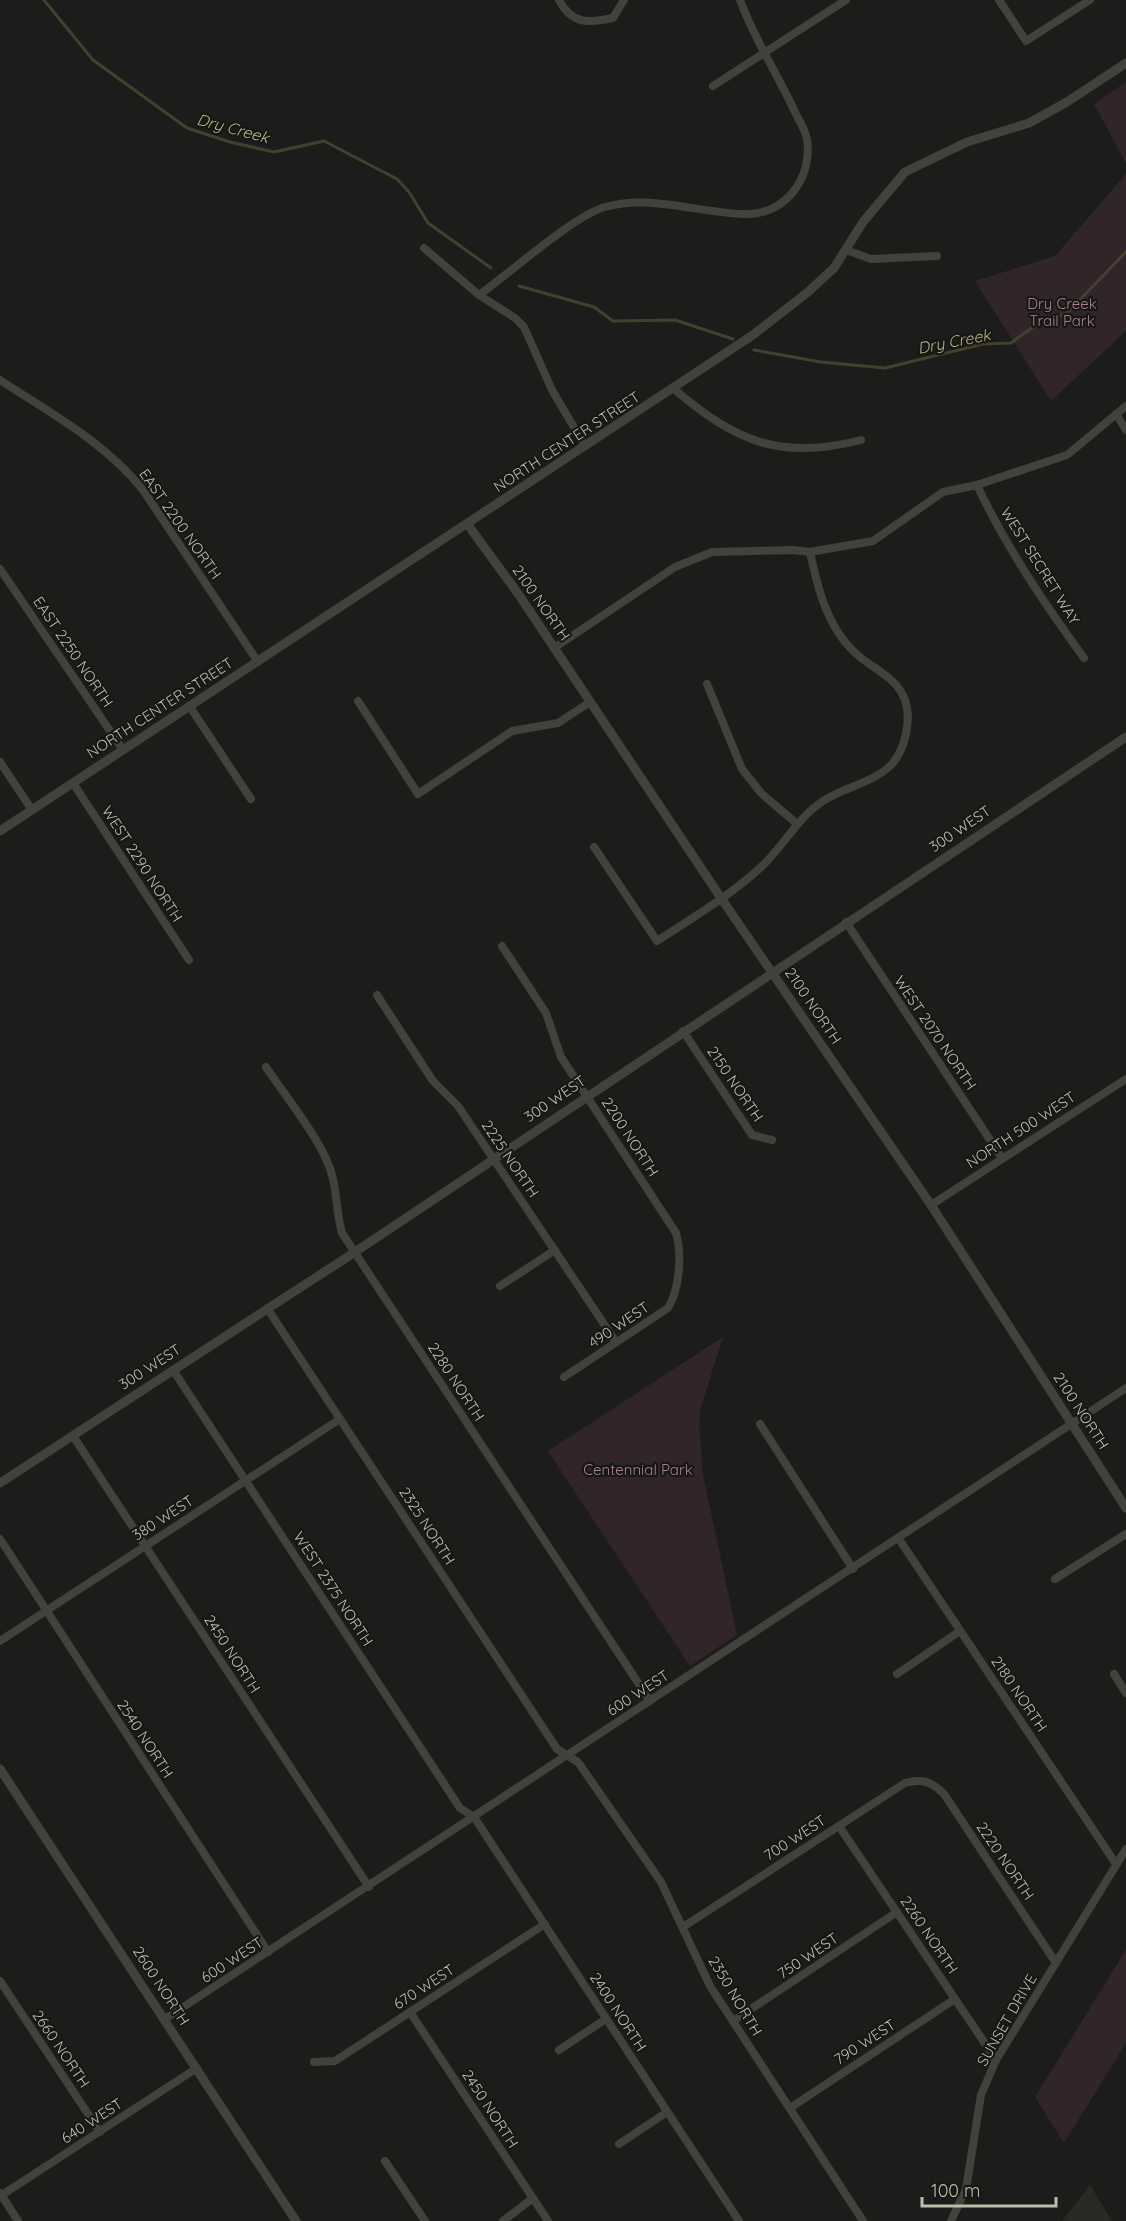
<svg xmlns="http://www.w3.org/2000/svg" width="1126" height="2221" font-family="Quicksand,sans-serif">
<style>
.built{fill:#282a26}
.green{fill:#31252a}
.lines{fill:none;stroke-linecap:round;stroke-linejoin:round}
.stream{stroke:#43402e;stroke-width:3}
.minor{stroke:#40423b;stroke-width:8}
.tertiary{stroke:#40423b;stroke-width:9}
.labels{text-anchor:middle;stroke-width:4.5;stroke-linejoin:round;paint-order:stroke}
.park-label{font-size:15px;fill:#a98195;stroke:#171815}
.street-label{font-size:15px;fill:#bbbdac;stroke:#171815}
.water-label{font-size:16px;font-style:italic;fill:#bab581;stroke:#171815}
</style>
<rect width="100%" height="100%" fill="#1c1d1a"/>
<polygon class="built" points="1090,2185 1112,2221 1062,2221 1074,2206"/>
<g class="green">
<polygon points="1126,82 1126,163 1094,104"/>
<polygon points="1126,174 1126,331 1051,401 975,281 1055,256"/>
<polygon points="723,1337 700,1410 699,1426 703,1475 737,1635 690,1666 548,1451"/>
<polygon points="1126,1950 1126,2043 1064,2143 1035,2097"/>
</g>
<g class="lines">
<g class="stream">
<polyline points="44,0 93,60 187,128 230,142 274,152 324,141 397,179 409,192 428,223 491,268"/>
<polyline points="519,286 594,307 613,321 675,320 733,339"/>
<polyline points="754,350 821,362 885,368 983,344 1011,343 1033,327 1067,313 1126,252"/>
</g>
<g class="minor">
<path d="M559,0C572,25 589,23 613,18L624,0"/>
<polyline points="999,0 1026,41 1090,0"/>
<polyline points="713,86 846,0"/>
<polyline points="424,248 479,295 515,318 524,327 552,390 585,446"/>
<polyline points="846,250 871,259 937,256"/>
<path d="M479,295C509,274 573,216 605,207C650,194 699,213 744,214C785,216 813,178 807,139C805,129 798,119 794,110C777,73 754,39 740,0"/>
<path d="M0,380C50,413 105,442 143,490L258,662"/>
<path d="M674,389C735,441 780,461 861,440"/>
<polyline points="1116,414 1126,430"/>
<path d="M977,485C1006,547 1044,603 1084,658"/>
<polyline points="0,569 123,750"/>
<polyline points="554,648 675,567 712,552 794,550 810,552 873,541 943,492 977,485 1067,455 1126,406"/>
<polyline points="707,684 742,769 761,793 796,823"/>
<polyline points="358,701 418,794 512,731 558,723 590,702"/>
<polyline points="190,707 251,799"/>
<polyline points="0,762 32,810"/>
<polyline points="73,783 189,960"/>
<path d="M594,847L657,941C692,918 730,896 761,867C784,846 797,818 823,801C844,787 873,783 891,765C905,750 912,720 905,700C897,678 877,671 860,657C828,631 818,590 810,552"/>
<polyline points="846,922 1002,1158"/>
<path d="M502,946L546,1013L561,1057L676,1233C682,1255 680,1288 668,1308L564,1377"/>
<polyline points="377,995 433,1081 458,1106 616,1342"/>
<polyline points="683,1031 752,1135 772,1140"/>
<path d="M266,1067C284,1094 315,1133 327,1161C338,1185 335,1209 342,1233L650,1701"/>
<polyline points="931,1205 1126,1079"/>
<polyline points="500,1286 555,1250"/>
<polyline points="267,1308 557,1749 578,1762 661,1882 710,1986 863,2221"/>
<polyline points="173,1370 460,1808 474,1817 739,2221"/>
<polyline points="760,1424 853,1569"/>
<polyline points="73,1436 369,1887"/>
<polyline points="0,1539 268,1952"/>
<polyline points="899,1539 1116,1864"/>
<polyline points="1055,1579 1126,1534"/>
<polyline points="0,1641 340,1419"/>
<polyline points="897,1674 960,1631"/>
<polyline points="1114,1674 1126,1693"/>
<polyline points="839,1826 996,2060"/>
<path d="M683,1927L905,1783C922,1778 932,1782 944,1794L1056,1963"/>
<polyline points="0,1981 100,2132"/>
<polyline points="410,2012 548,2221"/>
<polyline points="165,2019 1126,1388"/>
<polyline points="733,2021 897,1912"/>
<polyline points="559,2050 606,2019"/>
<polyline points="314,2062 335,2061 545,1924"/>
<polyline points="790,2108 955,1999"/>
<polyline points="619,2144 667,2112"/>
<polyline points="385,2161 425,2221"/>
<polyline points="0,2193 18,2221"/>
<polyline points="2,2195 197,2068"/>
<polyline points="503,2221 533,2198"/>
<polyline points="951,2221 966,2189 981,2095 996,2060 1126,1849"/>
</g>
<g class="tertiary">
<polyline points="468,525 519,595 721,898 931,1205 1126,1508"/>
<polyline points="0,831 753,335 808,292 834,268 863,222 905,172 967,142 1029,123 1067,102 1126,63"/>
<polyline points="0,1483 355,1252 1126,737"/>
<polyline points="0,1769 296,2221"/>
</g>
</g>
<g class="labels">
<g class="park-label">
<text x="1062" y="309">Dry Creek<tspan x="1062" dy="17">Trail Park</tspan></text>
<text x="638" y="1475">Centennial Park</text>
</g>
<g class="street-label">
<text transform="translate(567 442) rotate(-33)" y="5">NORTH CENTER STREET</text>
<text transform="translate(180 524) rotate(55)" y="5">EAST 2200 NORTH</text>
<text transform="translate(1040 566) rotate(58)" y="5">WEST SECRET WAY</text>
<text transform="translate(541 603) rotate(55)" y="5">2100 NORTH</text>
<text transform="translate(73 652) rotate(56)" y="5">EAST 2250 NORTH</text>
<text transform="translate(160 708) rotate(-33)" y="5">NORTH CENTER STREET</text>
<text transform="translate(960 829) rotate(-34)" y="5">300 WEST</text>
<text transform="translate(142 864) rotate(57)" y="5">WEST 2290 NORTH</text>
<text transform="translate(813 1006) rotate(56)" y="5">2100 NORTH</text>
<text transform="translate(935 1033) rotate(56)" y="5">WEST 2070 NORTH</text>
<text transform="translate(735 1084) rotate(56)" y="5">2150 NORTH</text>
<text transform="translate(555 1099) rotate(-34)" y="5">300 WEST</text>
<text transform="translate(1021 1130) rotate(-33)" y="5">NORTH 500 WEST</text>
<text transform="translate(630 1137) rotate(57)" y="5">2200 NORTH</text>
<text transform="translate(510 1159) rotate(56)" y="5">2225 NORTH</text>
<text transform="translate(619 1325) rotate(-34)" y="5">490 WEST</text>
<text transform="translate(150 1367) rotate(-33)" y="5">300 WEST</text>
<text transform="translate(456 1382) rotate(57)" y="5">2280 NORTH</text>
<text transform="translate(1081 1411) rotate(57)" y="5">2100 NORTH</text>
<text transform="translate(163 1518) rotate(-33)" y="5">380 WEST</text>
<text transform="translate(427 1526) rotate(57)" y="5">2325 NORTH</text>
<text transform="translate(333 1589) rotate(57)" y="5">WEST 2375 NORTH</text>
<text transform="translate(232 1654) rotate(57)" y="5">2450 NORTH</text>
<text transform="translate(638 1693) rotate(-33)" y="5">600 WEST</text>
<text transform="translate(1019 1694) rotate(56)" y="5">2180 NORTH</text>
<text transform="translate(145 1739) rotate(57)" y="5">2540 NORTH</text>
<text transform="translate(795 1838) rotate(-33)" y="5">700 WEST</text>
<text transform="translate(1005 1861) rotate(56)" y="5">2220 NORTH</text>
<text transform="translate(929 1935) rotate(56)" y="5">2260 NORTH</text>
<text transform="translate(808 1956) rotate(-34)" y="5">750 WEST</text>
<text transform="translate(232 1960) rotate(-33)" y="5">600 WEST</text>
<text transform="translate(161 1986) rotate(57)" y="5">2600 NORTH</text>
<text transform="translate(424 1987) rotate(-33)" y="5">670 WEST</text>
<text transform="translate(735 1996) rotate(59)" y="5">2350 NORTH</text>
<text transform="translate(618 2012) rotate(57)" y="5">2400 NORTH</text>
<text transform="translate(1007 2020) rotate(-60)" y="5">SUNSET DRIVE</text>
<text transform="translate(865 2042) rotate(-33)" y="5">790 WEST</text>
<text transform="translate(61 2049) rotate(56)" y="5">2660 NORTH</text>
<text transform="translate(490 2109) rotate(57)" y="5">2450 NORTH</text>
<text transform="translate(92 2121) rotate(-33)" y="5">640 WEST</text>
</g>
<g class="water-label">
<text transform="translate(233 128) rotate(15)" y="6">Dry Creek</text>
<text transform="translate(954 341) rotate(-11)" y="6">Dry Creek</text>
</g>
</g>
<path d="M922 2197v9h134v-9" fill="none" stroke="#bbbdac" stroke-width="3"/>
<text x="931" y="2197" font-size="18" fill="#bbbdac" stroke="#171815" stroke-width="4.5" paint-order="stroke">100 m</text>
</svg>
